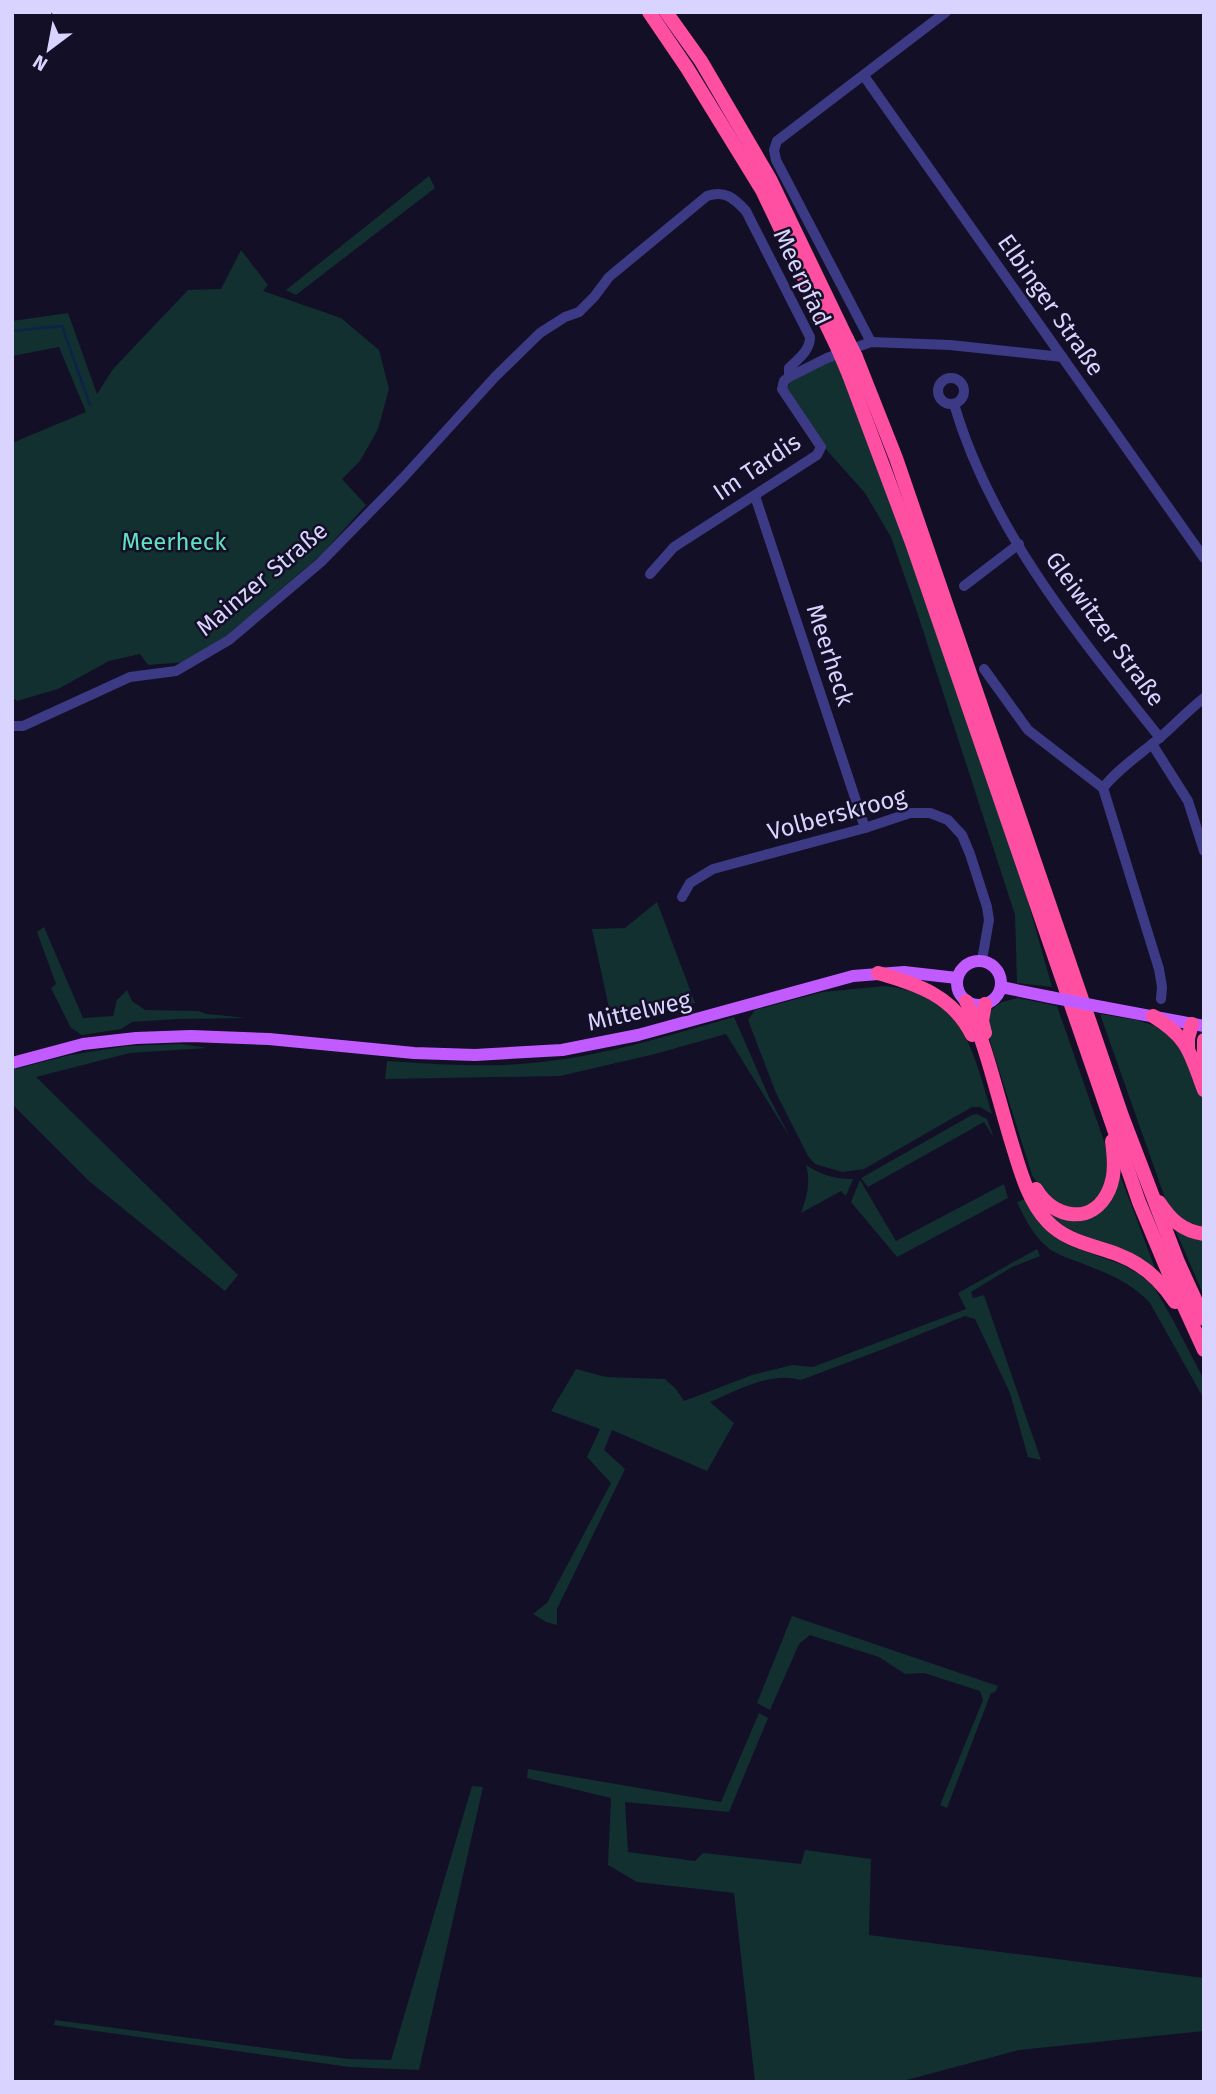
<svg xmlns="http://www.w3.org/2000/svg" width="1216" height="2094" font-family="'Fira Sans',sans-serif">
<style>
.green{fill:#12302f}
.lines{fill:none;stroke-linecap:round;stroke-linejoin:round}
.stream{stroke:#0c2248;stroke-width:2.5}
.minor{stroke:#3d3a85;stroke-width:10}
.major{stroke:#c25bff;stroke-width:12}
.highway{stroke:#ff4fa3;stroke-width:14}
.major-bridge{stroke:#c25bff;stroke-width:12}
.highway-bridge{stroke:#ff4fa3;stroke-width:14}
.labels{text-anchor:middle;stroke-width:5;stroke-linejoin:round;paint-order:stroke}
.street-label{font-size:24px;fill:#d9d4ff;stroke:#130f26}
.park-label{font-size:24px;fill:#5fe0c0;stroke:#130f26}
</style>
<rect width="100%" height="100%" fill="#130f26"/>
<g class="green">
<polygon points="429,176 435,188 296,295 286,290"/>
<polygon points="241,250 268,285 263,291 341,318 379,350 389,389 378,429 360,461 342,479 366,505 322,554 218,643 187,662 148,665 140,654 109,661 58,689 17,701 15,699 12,700 12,443 86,412 59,347 12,356 12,321 68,313 97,394 113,369 188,290 221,289"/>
<polygon points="835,359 874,452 1025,891 1052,987 1017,983 1015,915 918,615 891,537 865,493 823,446 786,391 791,380"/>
<polygon points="657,902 695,1003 612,1022 592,929 625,928"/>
<polygon points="44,927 83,1018 113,1016 117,1000 127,990 132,1001 145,1010 198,1011 207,1014 247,1018 178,1019 132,1022 121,1029 82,1035 71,1028 51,988 56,984 37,932"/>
<path d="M885,986C964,995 972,1049 992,1114L980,1107H972L864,1169L842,1172L815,1164L808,1156L776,1093L748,1020L755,1010L823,992Z"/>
<path d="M1018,998L1057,1006L1105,1144C1107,1158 1110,1175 1104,1188C1085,1228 1047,1202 1032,1175L989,1038L986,1026L991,1010L1002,1002Z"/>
<path d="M1100,1014L1137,1020L1164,1029L1173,1036L1204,1097V1227C1185,1224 1173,1215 1165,1198Z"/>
<path d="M734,1017L769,1097L791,1139L726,1034L655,1054L560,1076L385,1079L387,1061C435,1064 483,1068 531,1063C600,1057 667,1036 734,1017Z"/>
<polygon points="181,1044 207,1048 130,1053 36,1077 238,1275 225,1291 89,1181 12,1104 12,1070 70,1055 127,1046"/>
<polygon points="977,1114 987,1119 994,1138 984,1122 868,1187 861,1178 972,1115"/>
<path d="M806,1165C821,1175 835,1179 853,1179L846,1196L841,1191L801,1213C807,1196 811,1183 806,1165Z"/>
<polygon points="1119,1172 1156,1271 1057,1223 1046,1210 1077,1220"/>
<polygon points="860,1180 896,1241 1004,1184 1008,1198 897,1257 851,1202"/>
<path d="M1025,1199L1042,1224L1053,1236L1068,1245L1123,1265L1139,1274L1154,1287L1173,1320L1204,1380V1399L1150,1303C1131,1282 1107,1273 1081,1263C1071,1259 1060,1256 1051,1250C1035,1239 1025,1219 1017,1202Z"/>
<polygon points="1174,1227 1204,1238 1204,1296"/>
<path d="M1037,1249L1040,1256L1012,1267L971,1292L973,1298L984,1295L1041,1460L1028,1457L1010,1393L975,1319L965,1316L886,1348L801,1380C771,1371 738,1390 710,1402L734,1423L707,1471L612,1430L604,1450L625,1469L557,1609V1625L546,1622L533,1614L547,1603L611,1483L587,1457L600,1429L551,1411L576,1369L606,1377L665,1379L676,1389L684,1401L752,1375L792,1365L813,1367L966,1309L958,1293Z"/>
<polygon points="792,1616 998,1686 995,1692 991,1693 947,1808 940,1805 983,1700 980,1691 924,1673 905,1674 879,1657 810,1635 799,1644 770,1710 757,1703"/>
<polygon points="759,1713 768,1718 729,1812 625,1802 628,1852 695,1861 703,1853 801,1864 805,1850 871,1859 869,1935 1204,1978 1204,2031 1019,2050 899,2082 755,2082 734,1893 637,1882 608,1865 611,1798 527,1778 528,1769 721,1802"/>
<polygon points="472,1786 483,1787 419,2070 349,2067 54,2025 55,2020 349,2059 391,2060"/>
</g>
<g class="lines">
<polyline class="stream" points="12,331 62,326 90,405"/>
<g class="minor">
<polyline points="864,76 1204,558"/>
<polyline points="871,342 776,160 774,150 777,141 946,12"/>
<circle cx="951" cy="391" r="13"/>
<path d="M954,404C991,531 1079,636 1160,738"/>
<polyline points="755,496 865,828"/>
<polyline points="650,574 674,547 817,455 821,447 782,389 784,381 789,377 827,358 871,342 950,345 1062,357"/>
<polyline points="964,586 1019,544"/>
<polyline points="984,669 1028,730 1103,788 1159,969 1162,987 1161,999"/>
<path d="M12,726H23L130,677L176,671L229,640L321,562L403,478L495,377L540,333L565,317L579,312L594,297L609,277L707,196C725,190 734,198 746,211L810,337C810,351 798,359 789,368V377"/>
<polyline points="1152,744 1188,801 1204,851"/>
<path d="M1103,788C1118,769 1139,755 1157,740C1174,726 1187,711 1204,698"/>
<polyline points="682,897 690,883 713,869 865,828 910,813 930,813 948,820 962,835 970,854 987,907 989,920 982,960"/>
</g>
<g class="major">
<circle cx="979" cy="983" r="22"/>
<polyline points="1001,987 1050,997"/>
<polyline points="1102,1007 1204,1026"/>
<polyline points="12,1063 83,1044 136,1038 191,1036 269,1039 414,1053 475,1055 562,1050 638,1035 853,976 904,972 957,978"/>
</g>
<g class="highway">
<polyline points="649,12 687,68 762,190 838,349"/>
<polyline points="666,12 701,61 770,179 847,339"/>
<polyline points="856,357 896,458 1122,1116 1178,1262 1204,1319"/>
<polyline points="849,375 912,543 1139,1202 1167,1269 1204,1350"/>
<path d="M878,973C917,984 953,996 972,1035"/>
<path d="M966,1001C986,1043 998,1099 1012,1144C1020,1170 1028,1201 1047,1221C1066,1242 1094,1245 1119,1255C1143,1264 1161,1281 1175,1302"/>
<path d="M1153,1016C1189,1038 1190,1053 1204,1090"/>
<polyline points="985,1033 982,1021 985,1004"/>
<polyline points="1204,1040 1204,1064"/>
<polyline points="1188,1049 1188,1038 1192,1024"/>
<path d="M1036,1189C1053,1219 1093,1226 1109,1190C1116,1174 1114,1157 1112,1141"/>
<path d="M1159,1202C1170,1219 1182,1231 1204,1234"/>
</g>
<polyline class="major-bridge" points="1050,997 1102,1007"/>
<g class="highway-bridge">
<polyline points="847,339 856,357"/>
<polyline points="838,349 849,375"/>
</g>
</g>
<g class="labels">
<g class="street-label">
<text transform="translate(802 277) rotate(65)" y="8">Meerpfad</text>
<text transform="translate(1051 305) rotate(55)" y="8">Elbinger Straße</text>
<text transform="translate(757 467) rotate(-34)" y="8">Im Tardis</text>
<text transform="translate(262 579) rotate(-40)" y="8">Mainzer Straße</text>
<text transform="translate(1105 629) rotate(54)" y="8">Gleiwitzer Straße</text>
<text transform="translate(830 655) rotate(72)" y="8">Meerheck</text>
<text transform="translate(837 814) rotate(-15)" y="8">Volberskroog</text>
<text transform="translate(639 1011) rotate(-13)" y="8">Mittelweg</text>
</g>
<g class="park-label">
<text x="174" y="550">Meerheck</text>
</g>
</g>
<rect width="1216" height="2094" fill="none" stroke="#d9d4ff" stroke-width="28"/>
<g transform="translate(49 49) rotate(212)" stroke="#130f26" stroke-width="5" paint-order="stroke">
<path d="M0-5L12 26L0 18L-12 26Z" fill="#d9d4ff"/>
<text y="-10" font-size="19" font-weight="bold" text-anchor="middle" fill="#d9d4ff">N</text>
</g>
</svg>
